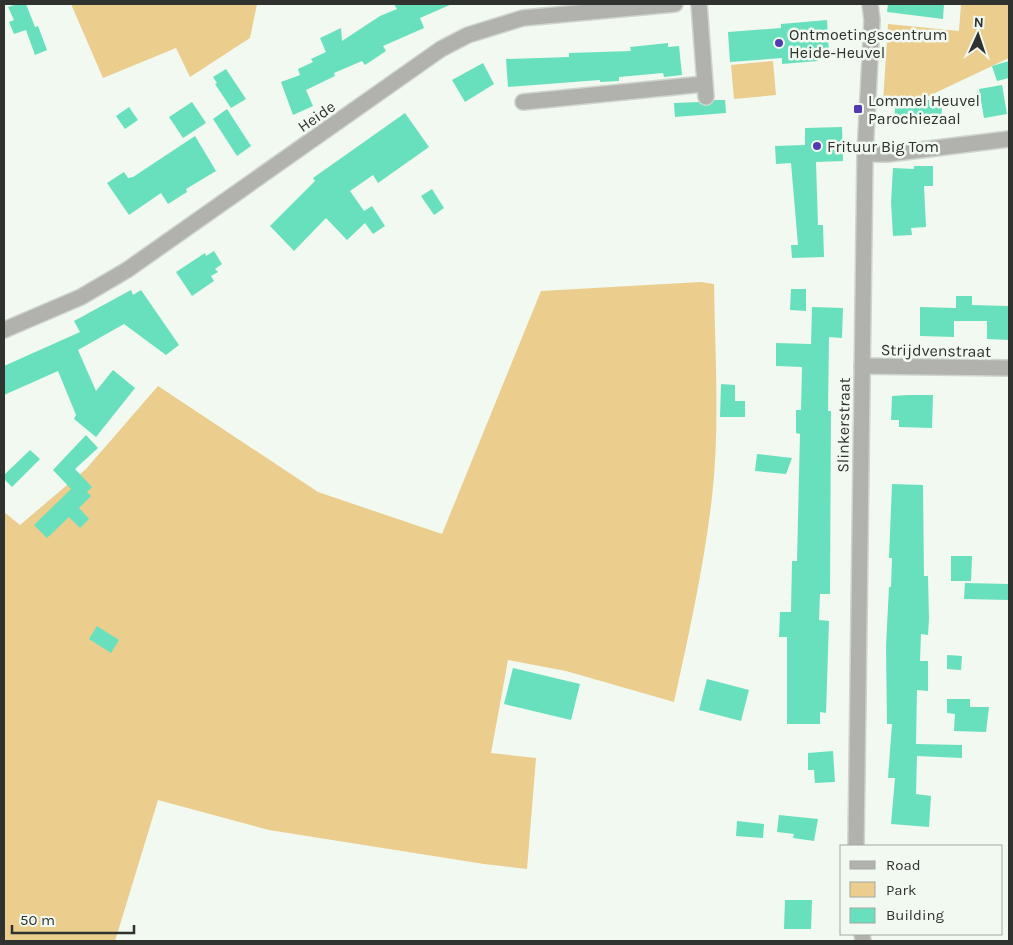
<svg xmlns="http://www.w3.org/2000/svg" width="1013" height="945" font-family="Karla,sans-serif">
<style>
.green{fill:#ebcd8d}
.building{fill:#69e0bd}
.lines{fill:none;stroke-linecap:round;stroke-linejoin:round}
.minor-casing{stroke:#ced5cd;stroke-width:18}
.minor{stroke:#b1b2ad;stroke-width:15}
.poi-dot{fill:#543ab2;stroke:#f1f9f0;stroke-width:2}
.labels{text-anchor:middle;stroke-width:5;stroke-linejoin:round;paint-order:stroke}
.poi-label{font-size:16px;fill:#2f322e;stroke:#f1f9f0;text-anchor:start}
.street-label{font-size:16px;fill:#2f322e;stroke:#f1f9f0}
</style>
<rect width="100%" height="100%" fill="#f1f9f0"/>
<g class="green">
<polygon points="71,4 257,4 250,38 190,77 176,48 103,78"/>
<polygon points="961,4 1009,4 1009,58 916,102 883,103 888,24 959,31"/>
<polygon points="773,61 776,95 734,99 731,65"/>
<path d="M701,282L714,284C715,354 720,427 712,497C704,566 689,634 674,702L566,671L508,660L491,753L536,758L527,869L484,864L269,830L158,800L115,941H4V512L20,525L86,469L158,386L318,492L442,534L541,291Z"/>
</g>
<g class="building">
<polygon points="17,4 26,4 35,27 38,26 47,50 35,55 26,30 14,34 9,22 14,20 8,7"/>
<polygon points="394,4 452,4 420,18 424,28 383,46 386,51 365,65 362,61 334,73 335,76 306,90 313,106 293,115 281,82 300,75 298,69 313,62 311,59 326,52 320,38 341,28 342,41 380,16 397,9"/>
<polygon points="888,4 944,4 943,19 887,12"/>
<polygon points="827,20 829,54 817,55 818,61 782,64 782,58 730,62 728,32 781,28 781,24"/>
<polygon points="668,43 668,47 679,46 682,75 664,77 663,73 619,77 619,81 600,82 600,80 508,87 506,59 569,57 569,53 631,51 630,47"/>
<polygon points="1009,61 1009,78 997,81 992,66"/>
<polygon points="483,63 494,84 465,102 452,80"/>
<polygon points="226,69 246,99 231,108 215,84 217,83 213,77"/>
<polygon points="1002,85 1007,114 984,118 979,89"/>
<polygon points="916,99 929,100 929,106 942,107 941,126 894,124 895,106 916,107"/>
<polygon points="715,100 725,100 726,113 675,117 674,103 698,102 706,106"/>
<polygon points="192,102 206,123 183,138 169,117"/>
<polygon points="129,107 138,120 125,129 116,116"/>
<polygon points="227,109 251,146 237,156 213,119"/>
<polygon points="405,113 429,147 378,183 373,175 350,191 364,211 372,206 385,226 373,234 365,223 347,240 326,218 294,251 270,226 315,181 313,178"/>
<polygon points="842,127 843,161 816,162 818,225 823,225 824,257 792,258 791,245 798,245 791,163 776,164 775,146 805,145 805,128"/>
<polygon points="195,136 216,171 186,189 187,192 168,204 161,193 129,215 107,183 124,172 128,178 133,177"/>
<polygon points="914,166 933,166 933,186 924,186 926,227 911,228 912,235 893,236 891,202 893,168 914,169"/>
<polygon points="432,189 444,208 434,215 421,196"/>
<polygon points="214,251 222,264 215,269 218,272 211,276 214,281 192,296 176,272 205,253 206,256"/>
<polygon points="791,289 806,289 806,311 790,310"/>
<polygon points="131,290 133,295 141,290 179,345 166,355 124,324 78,350 96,391 113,370 135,388 96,437 74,419 76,415 58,371 4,395 4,366 80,332 74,321"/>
<polygon points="956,296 972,296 972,305 1009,306 1009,340 987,339 987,321 954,321 954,337 920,336 920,307 956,308"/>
<polygon points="812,307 843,308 842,338 829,337 828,411 831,411 830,594 820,594 819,620 829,621 826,713 820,712 820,724 787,724 787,637 779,637 780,612 791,612 792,561 797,561 800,434 796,433 796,410 801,410 802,367 776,366 776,343 811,344"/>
<polygon points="721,384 735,385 735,401 745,401 745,417 720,417"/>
<polygon points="908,395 933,395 932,428 899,427 899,420 891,420 892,396"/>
<polygon points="86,435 98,448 75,469 92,487 87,492 91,496 79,508 89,519 80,528 69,517 47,538 34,525 71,489 53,470"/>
<polygon points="30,450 40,459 12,487 4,479 4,475"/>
<polygon points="757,454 792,458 786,474 755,471"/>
<polygon points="892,484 923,485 924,576 928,576 929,619 928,635 921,634 920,661 928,661 928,691 917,690 916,744 962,745 962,758 917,756 916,794 931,796 929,827 891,824 895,778 888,778 892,724 887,724 886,646 889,587 891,587 892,558 889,558"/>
<polygon points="951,556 972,556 971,581 951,581"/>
<polygon points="965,583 1009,584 1009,600 964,599"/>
<polygon points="97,626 119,640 111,653 89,639"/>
<polygon points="947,655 962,656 961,670 947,669"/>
<polygon points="513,668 580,684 571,720 504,704"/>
<polygon points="707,679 749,690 741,721 699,710"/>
<polygon points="947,699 970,699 970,707 989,707 986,732 954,731 955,714 947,713"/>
<polygon points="833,751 835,782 815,783 814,770 808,770 808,753"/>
<polygon points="779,815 818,819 814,841 793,838 794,834 777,832"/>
<polygon points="737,821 764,824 763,838 736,836"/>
<polygon points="785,900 812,900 811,929 784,929"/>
</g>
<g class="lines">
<g class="minor-casing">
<g id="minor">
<polyline points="699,4 706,97"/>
<polyline points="523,102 704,84"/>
<polyline points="865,154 888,154 1009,139"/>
<polyline points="4,330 81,297 127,270 441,49 468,35 523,18 675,4"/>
<polyline points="862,366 1009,368"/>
<polyline points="856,846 865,154 872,20 870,4"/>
<polyline points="862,934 863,941"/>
</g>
</g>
<use href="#minor" class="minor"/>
</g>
<g class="poi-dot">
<circle cx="779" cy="43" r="5"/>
<rect x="853" y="104" width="10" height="10" rx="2.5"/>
<circle cx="817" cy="146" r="5"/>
</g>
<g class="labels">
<g class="poi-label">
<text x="789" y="40">Ontmoetingscentrum<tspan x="789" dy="18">Heide-Heuvel</tspan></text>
<text x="868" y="106">Lommel Heuvel<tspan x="868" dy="18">Parochiezaal</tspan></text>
<text x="827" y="152">Frituur Big Tom</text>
</g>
<g class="street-label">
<text transform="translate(316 116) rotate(-35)" y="6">Heide</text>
<text transform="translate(936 350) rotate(1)" y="6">Strijdvenstraat</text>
<text transform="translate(843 425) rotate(-89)" y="6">Slinkerstraat</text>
</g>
</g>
<rect width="1013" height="945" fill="none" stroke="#2f322e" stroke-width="10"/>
<rect x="840" y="845" width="162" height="90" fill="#f1f9f0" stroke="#a3a9a2"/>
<rect x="850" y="861" width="25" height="8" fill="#b1b2ad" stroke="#a3a9a2"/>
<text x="886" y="870" font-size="15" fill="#2f322e">Road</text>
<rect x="850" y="882" width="25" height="15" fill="#ebcd8d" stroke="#a3a9a2"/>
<text x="886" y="895" font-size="15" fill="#2f322e">Park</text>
<rect x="850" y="908" width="25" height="15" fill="#69e0bd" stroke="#a3a9a2"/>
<text x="886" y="920" font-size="15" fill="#2f322e">Building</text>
<g transform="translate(978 35) rotate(3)" stroke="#f1f9f0" stroke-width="4" paint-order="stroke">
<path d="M0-4L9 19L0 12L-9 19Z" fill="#2f322e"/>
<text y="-8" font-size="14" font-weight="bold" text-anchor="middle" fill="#2f322e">N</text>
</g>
<path d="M12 925v8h122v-8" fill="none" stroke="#2f322e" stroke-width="2.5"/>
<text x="20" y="925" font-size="15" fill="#2f322e" stroke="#f1f9f0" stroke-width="4" paint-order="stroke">50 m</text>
</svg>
